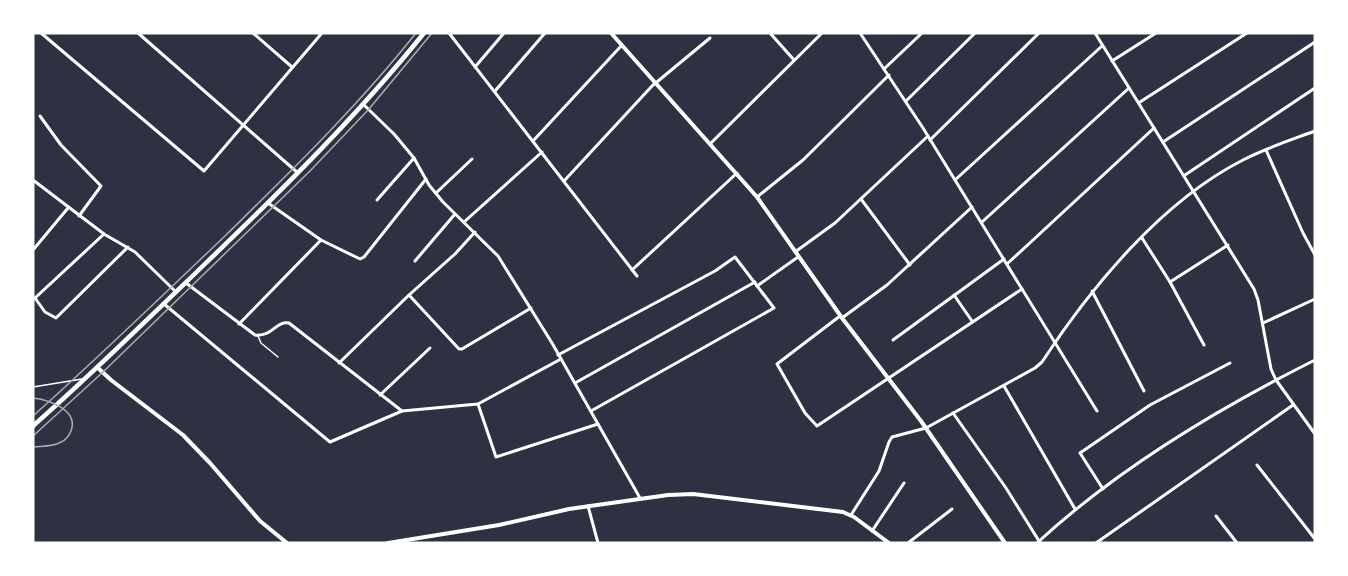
<svg xmlns="http://www.w3.org/2000/svg" width="1348" height="576" font-family="Overpass,sans-serif">
<style>
.lines{fill:none;stroke-linecap:round;stroke-linejoin:round}
.service{stroke:#fff;stroke-width:1.5}
.minor{stroke:#fff;stroke-width:3}
.tertiary{stroke:#fff;stroke-width:4}
.secondary{stroke:#fff;stroke-width:4.5}
.tram{stroke:#abadb3;stroke-width:1.5}
</style>
<rect width="100%" height="100%" fill="#2d3142"/>
<g class="lines">
<g class="service">
<polyline points="258,336 261,343 278,357"/>
<polyline points="33,387 82,379"/>
</g>
<g class="minor">
<polyline points="41,33 204,171 322,33"/>
<polyline points="138,33 298,173"/>
<polyline points="253,33 292,67"/>
<polyline points="449,33 637,276"/>
<polyline points="770,33 794,60"/>
<polyline points="860,33 923,128 1097,411"/>
<polyline points="1095,33 1254,289 1258,300 1271,369 1276,380 1315,434"/>
<polyline points="1112,61 1156,33"/>
<polyline points="475,67 504,33"/>
<polyline points="884,69 922,33"/>
<polyline points="495,91 545,33"/>
<polyline points="906,101 975,33"/>
<polyline points="1140,102 1247,33"/>
<polyline points="364,105 394,134 414,158 429,185 443,202 498,256 552,343 640,498"/>
<polyline points="40,116 61,145 101,186 79,216"/>
<polyline points="930,140 1039,33"/>
<polyline points="533,141 622,45"/>
<polyline points="1163,142 1315,42"/>
<polyline points="710,144 822,33"/>
<polyline points="1266,150 1303,233 1315,255"/>
<polyline points="1185,175 1315,88"/>
<polyline points="33,180 104,234 135,252 176,292"/>
<polyline points="955,180 1102,46"/>
<polyline points="564,181 652,86 710,38"/>
<polyline points="436,193 472,159"/>
<polyline points="757,197 803,160 889,75"/>
<polyline points="861,199 910,265"/>
<polyline points="377,200 414,158"/>
<polyline points="268,203 321,240 360,259 364,257 426,179"/>
<polyline points="464,222 542,152"/>
<polyline points="982,222 1129,88"/>
<polyline points="104,234 35,298 45,312 56,318 128,247"/>
<polyline points="1142,238 1170,282 1204,345"/>
<polyline points="33,250 68,208"/>
<polyline points="795,252 835,223 928,136"/>
<polyline points="415,261 455,214"/>
<polyline points="1007,264 1154,128"/>
<polyline points="632,270 737,173"/>
<polyline points="1170,282 1228,245"/>
<path d="M186,283L255,335C273,337 275,321 289,323L402,411"/>
<polyline points="757,286 798,257"/>
<polyline points="1092,291 1144,391"/>
<polyline points="409,295 459,349 462,349 531,308"/>
<polyline points="954,295 972,321"/>
<polyline points="164,304 330,442 402,411 478,404 561,359"/>
<polyline points="840,316 777,364 805,413 817,426 1022,289"/>
<polyline points="842,318 887,285 972,207"/>
<polyline points="1263,323 1315,299"/>
<polyline points="239,324 321,240"/>
<polyline points="893,340 1004,259"/>
<polyline points="558,355 715,271 735,257 774,308 591,411"/>
<polyline points="339,363 409,295 455,254 475,232"/>
<polyline points="575,383 755,282"/>
<polyline points="1004,386 1075,509"/>
<polyline points="380,395 430,348"/>
<polyline points="478,404 496,457 598,424"/>
<polyline points="953,413 1006,488 1039,541"/>
<polyline points="1257,465 1315,539"/>
<polyline points="1103,489 1080,453 1150,405 1230,363"/>
<polyline points="588,506 598,543"/>
<path d="M851,515L879,471L889,442L892,437L926,428L1035,368L1042,362C1091,287 1162,201 1243,160C1266,148 1291,140 1315,131"/>
<polyline points="1216,516 1237,543"/>
<polyline points="872,531 904,483"/>
<polyline points="908,543 952,509"/>
<path d="M1037,543C1116,470 1219,408 1315,360"/>
<polyline points="1096,543 1293,405"/>
</g>
<g class="tertiary">
<polyline points="611,33 757,197 842,318 921,421 1005,543"/>
<polyline points="98,368 111,380 183,435 210,463 260,521 287,543"/>
<polyline points="388,543 499,525 569,509 668,495 693,494 843,512 854,517 889,543"/>
</g>
<path class="secondary" d="M33,426C93,373 150,317 208,261C284,188 358,115 424,33"/>
<g class="tram">
<path d="M33,398C49,400 79,410 71,431C69,436 66,440 61,442C53,447 42,446 33,447"/>
<path d="M33,416C99,357 162,296 226,235C292,170 358,106 416,33"/>
<polyline points="33,436 103,372 310,171 369,109 432,33"/>
</g>
</g>
<rect width="1348" height="576" fill="none" stroke="#ffffff" stroke-width="69"/>
</svg>
